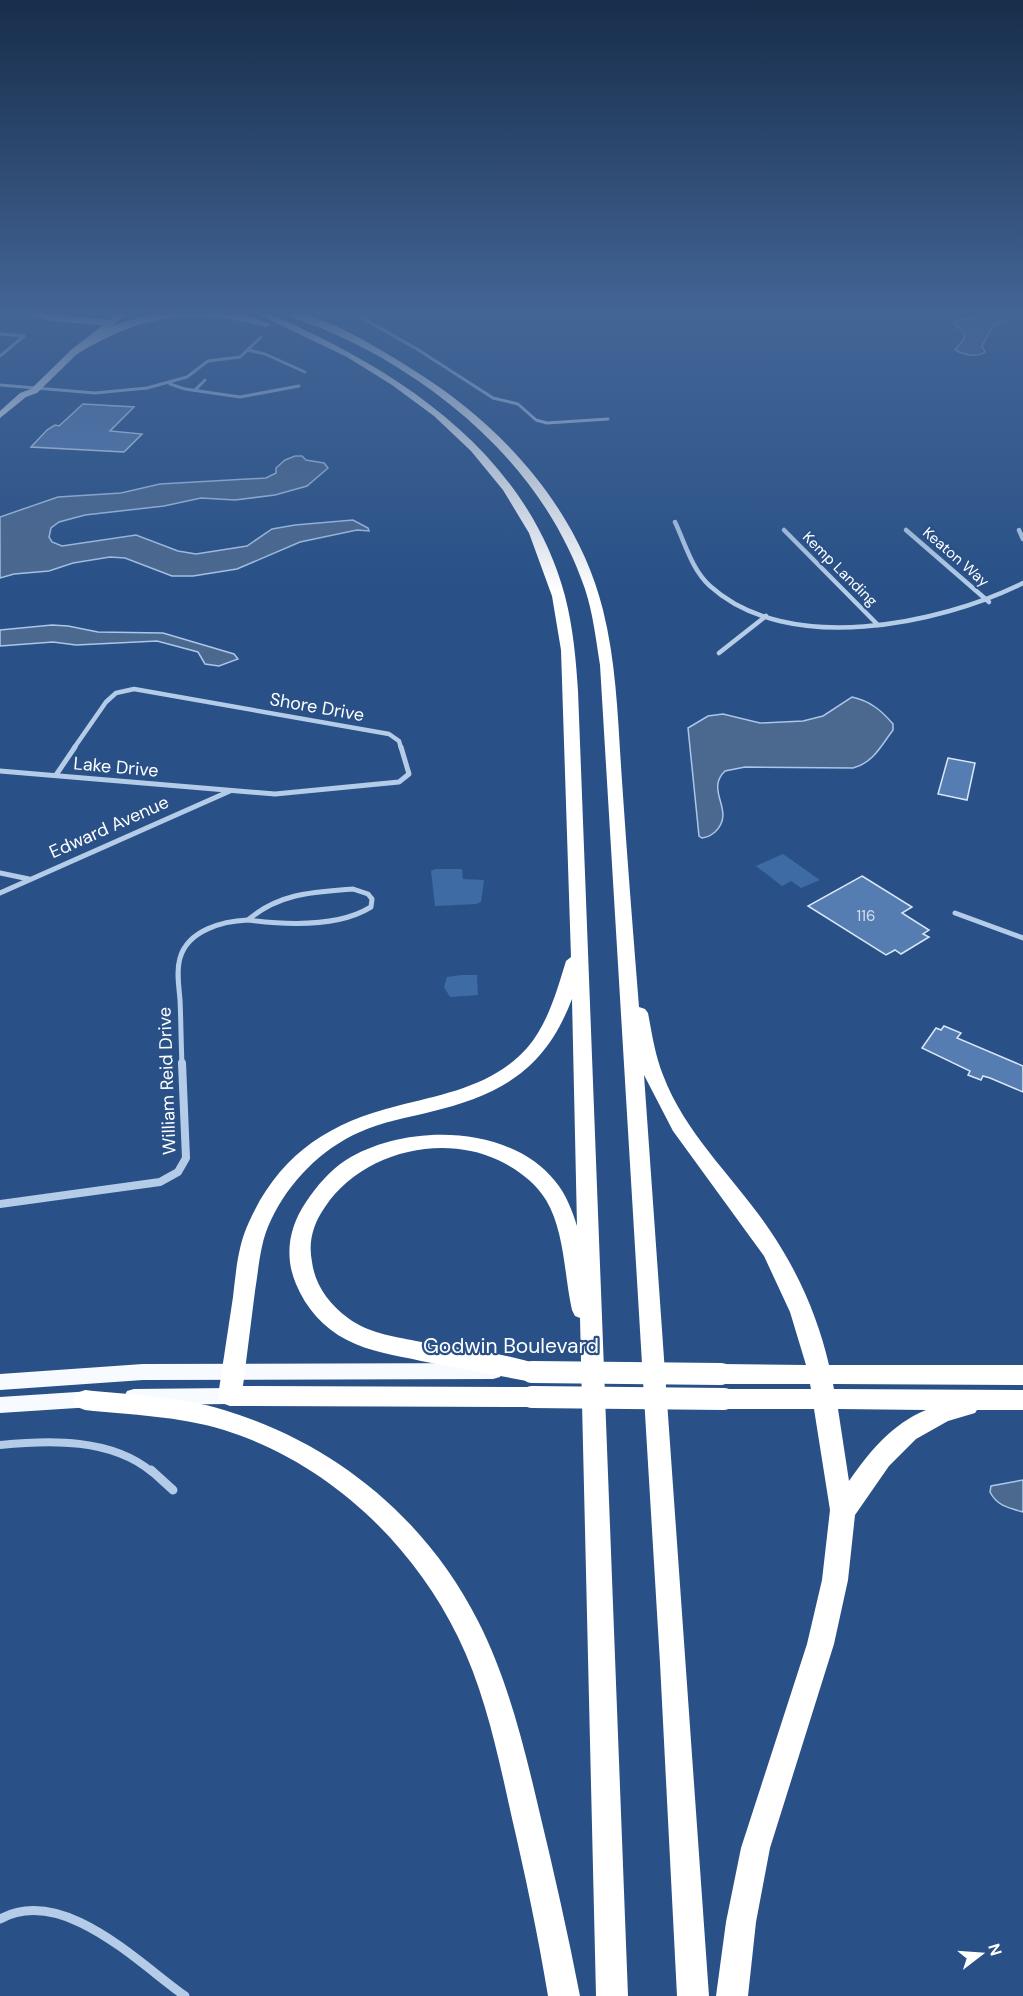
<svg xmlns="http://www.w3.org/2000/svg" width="1023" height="1996" font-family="'DM Sans',sans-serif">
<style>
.green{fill:#3e6ba4}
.water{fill:#4b688e;stroke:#aac6e8;stroke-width:1.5}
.building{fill:#567db1;stroke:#d9e6f7;stroke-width:1.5}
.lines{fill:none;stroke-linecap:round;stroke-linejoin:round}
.street-far4{stroke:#b5cce8;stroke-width:3}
.street-far3{stroke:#b5cce8;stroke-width:4.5}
.street-far2{stroke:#b5cce8;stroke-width:5}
.street-far1{stroke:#b5cce8;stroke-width:8}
.street{stroke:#b5cce8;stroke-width:9}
.primary{fill:#f7fafe;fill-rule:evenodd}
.highway{fill:#fff;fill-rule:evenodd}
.highway-bridge{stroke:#fff;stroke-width:22}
.labels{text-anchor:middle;stroke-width:4.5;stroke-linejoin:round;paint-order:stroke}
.far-street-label{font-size:15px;fill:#fff;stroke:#295187}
.number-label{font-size:15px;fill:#d5deec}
.street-label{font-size:18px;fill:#fff;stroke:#295187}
.near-street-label{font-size:21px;fill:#fff;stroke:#295187}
</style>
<rect width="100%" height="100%" fill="#295187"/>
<g class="green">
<polygon points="783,854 820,880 801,888 791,881 782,886 756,866"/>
<polygon points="435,869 462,869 463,879 484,880 481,902 476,904 435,906 431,871"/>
<polygon points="461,975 477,975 478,995 450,997 444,987 447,977"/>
</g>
<g class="water">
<path d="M1007,315L1013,317L993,326L982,346L985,352C976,358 965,355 955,350L964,339V333L954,323L956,320Z"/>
<polygon points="295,456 302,456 306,460 324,463 328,468 307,486 275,495 235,500 201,498 164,506 85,515 59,522 51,528 49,537 52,542 62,546 136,535 178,551 196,554 247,546 272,529 295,525 353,520 368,528 369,531 357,530 300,542 237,569 193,576 172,576 125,558 110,557 73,563 49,571 14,574 0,578 0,517 58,497 121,493 160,484 266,478 276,473 276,468 285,460"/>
<polygon points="52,625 68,626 98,632 163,633 234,654 238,659 219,666 205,664 198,652 157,641 76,645 53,642 0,646 0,630"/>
<path d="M852,697C870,701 881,710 893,724V730C881,746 873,763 853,768L745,767L725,771C704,791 737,811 715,832C710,836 708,837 702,838L699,836L688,728L708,716L723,714L760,723L803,721L823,716Z"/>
<path d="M1023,1480V1512C1009,1508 997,1506 990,1492L991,1486Z"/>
</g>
<g class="building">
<polygon points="83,404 134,407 110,431 142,434 124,452 31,447 47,430 55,425 59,426"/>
<polygon points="948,758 975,763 967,800 938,794"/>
<polygon points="862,876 912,907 902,913 929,930 923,934 929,937 901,954 895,950 886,955 808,906"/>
<polygon points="944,1026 961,1033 957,1038 1023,1066 1023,1092 990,1078 983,1076 981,1080 968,1075 970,1071 922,1048 936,1028 941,1030"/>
</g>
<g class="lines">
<g class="street-far4">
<polyline points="350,311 417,349 493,398 518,404 536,420 547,423 608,419"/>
<polyline points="0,334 24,336"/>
<polyline points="248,350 265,354 305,372"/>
<polyline points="0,356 24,336"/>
<polyline points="170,384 185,389 240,397 299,386"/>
<polyline points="0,385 95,393 147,388 187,377 208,361 240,357 261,337"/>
<polyline points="195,390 205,380"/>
</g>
<g class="street-far3">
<path d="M675,522C685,543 692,570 710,586C787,656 939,625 1023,583"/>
<polyline points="784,530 878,625"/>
<polyline points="906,530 989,602"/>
<polyline points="1019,530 1023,539"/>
<polyline points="719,653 766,616"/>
<polyline points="74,748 106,702 116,693 134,689 389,734 399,741 401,748"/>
</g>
<g class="street-far2">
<polyline points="0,771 275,794 399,782 409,774 401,747"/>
<polyline points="56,775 75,747"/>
<polyline points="0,873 29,879"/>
<path d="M353,889L368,894L372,899L371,907C337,928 286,925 248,920C279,893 314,892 353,889Z"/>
<polyline points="0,893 230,791"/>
<polyline points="955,913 1023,938"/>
<path d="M182,1064C181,1043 181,1021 180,1000C179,986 176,972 180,958C188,930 223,921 248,920"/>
</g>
<g class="street-far1">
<polyline points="0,1204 160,1182 178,1172 186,1158 182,1063"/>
<path d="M0,1445C50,1440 111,1438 152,1472"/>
</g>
<g class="street">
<polyline points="151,1470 173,1490"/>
<path d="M0,1919C63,1885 137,1962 185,1996"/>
</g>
<g class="primary">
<polygon points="108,321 115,323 77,354 37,393 26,397 0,418 0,411 20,393 31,389 71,350"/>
<polygon points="493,1363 500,1365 503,1371 500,1377 493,1379 143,1380 0,1390 0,1374 143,1364"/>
<polygon points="230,1388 237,1390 240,1396 237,1402 230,1404 134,1405 127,1403 124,1397 127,1391 134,1389"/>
<polygon points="92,1391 99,1393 102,1399 99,1405 92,1407 0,1413 0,1397"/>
</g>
<g class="highway">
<polygon points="11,311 109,320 121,311 131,311 111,326 50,321"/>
<path d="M211,311L248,316L271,324L267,327C192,308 144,314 77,354L69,352C106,318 163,311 211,311Z"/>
<path d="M251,311H263C394,367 526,450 565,596C573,627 576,659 578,691L628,1996H596L580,1318L575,1316L572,1310C564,1275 565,1232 546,1200C535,1182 517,1169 498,1160C440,1133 361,1153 325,1207C313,1224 308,1242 312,1262C315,1285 329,1304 348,1318C368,1333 392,1336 416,1341C455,1348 503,1352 540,1365L543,1372L540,1379L532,1382C495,1375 458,1368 421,1361C396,1355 369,1352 347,1340C323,1328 306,1308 296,1284C284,1256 289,1227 306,1202C317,1186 329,1171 346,1160C405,1123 509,1124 555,1181C566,1194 572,1210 577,1226L572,999C545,1070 501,1095 430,1112C406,1118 382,1122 360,1132C321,1149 289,1182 271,1220C260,1242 259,1267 255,1291C251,1323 247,1354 243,1386L532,1387L540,1390L544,1397L540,1404L532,1407L230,1406L222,1403L218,1396C223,1363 228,1330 233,1297C236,1271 238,1245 249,1222C279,1155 328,1123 397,1106C444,1094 493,1086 527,1048C548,1024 557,990 566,961L571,957L561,650L552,596L529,533L503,490L471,451L434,416L392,385L347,357Z"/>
<path d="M284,311C319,311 384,351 415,371C502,425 578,509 603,610C617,666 618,724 622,781C627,856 633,932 639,1007L645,1009L648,1013C652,1034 655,1055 663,1075C686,1136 736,1179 771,1232C798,1272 818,1317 829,1365H1023V1385L833,1384L834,1389L1023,1390V1410H977L975,1413L948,1421L916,1439L889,1466L855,1515L848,1580L834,1644L770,1848L756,1922L748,1996H716L726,1922L741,1848L807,1644L822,1580L830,1510L814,1409H724L716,1406L712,1399L716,1392L724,1389H811L810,1384H721L713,1381L709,1374L713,1367L721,1364L806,1365L790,1312L764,1256L673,1131L644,1075L709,1996H677L660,1663L600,665C596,640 593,613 585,589C550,487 474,412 382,358C364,348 344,338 325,330C312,324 295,320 284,311ZM838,1409L926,1410C892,1424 870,1451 849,1481Z"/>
<path d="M85,1390C131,1395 179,1396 224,1410C334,1443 426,1518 478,1621C508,1680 524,1746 539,1810C554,1872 568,1934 580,1996H548C538,1935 525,1874 511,1814C498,1755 485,1692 458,1637C411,1541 326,1462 224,1430C179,1416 131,1415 85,1410L77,1407L73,1400L77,1393Z"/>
</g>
<g class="highway-bridge">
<polyline points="532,1372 721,1374"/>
<polyline points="532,1397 724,1399"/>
</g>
</g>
<linearGradient id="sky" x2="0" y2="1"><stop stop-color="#172d4a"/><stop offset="0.53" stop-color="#436596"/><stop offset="1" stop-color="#436596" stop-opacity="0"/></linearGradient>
<rect width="1023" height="591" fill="url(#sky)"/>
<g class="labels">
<g class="far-street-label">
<text transform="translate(956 557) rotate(41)" y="5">Keaton Way</text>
<text transform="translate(840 569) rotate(45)" y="5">Kemp Landing</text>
</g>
<g class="number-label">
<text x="866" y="921">116</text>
</g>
<g class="street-label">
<text transform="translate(317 707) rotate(10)" y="6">Shore Drive</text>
<text transform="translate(116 767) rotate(5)" y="6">Lake Drive</text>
<text transform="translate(109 827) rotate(-24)" y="6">Edward Avenue</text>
<text transform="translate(167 1081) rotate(-92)" y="6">William Reid Drive</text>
</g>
<g class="near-street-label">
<text x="511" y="1353">Godwin Boulevard</text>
</g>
</g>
<g transform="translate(981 1954) rotate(73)" stroke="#295187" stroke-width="4.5" paint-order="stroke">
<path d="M0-4.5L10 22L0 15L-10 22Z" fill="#ffffff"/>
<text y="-9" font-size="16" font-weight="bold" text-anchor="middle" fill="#ffffff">N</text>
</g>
</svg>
